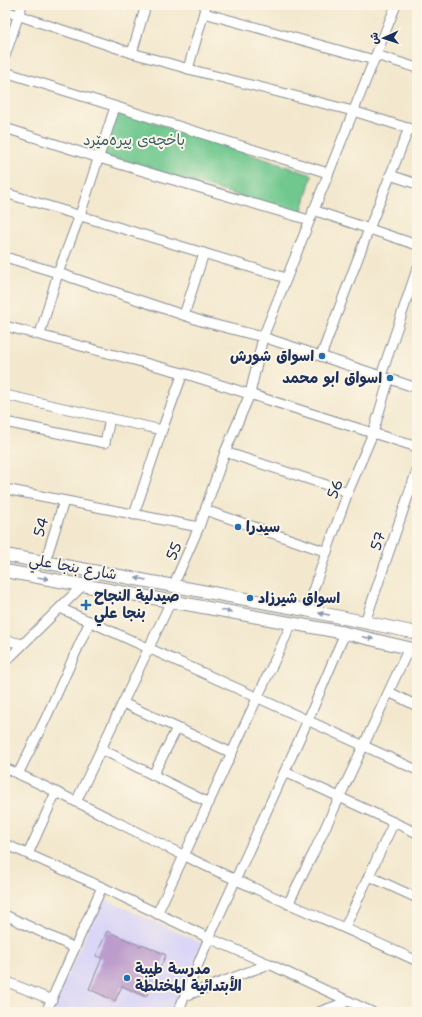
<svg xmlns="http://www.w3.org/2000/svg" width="422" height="1017" font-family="'Shantell Sans','Playpen Sans Arabic',sans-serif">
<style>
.built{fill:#dad6f7}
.green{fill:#6fc88f;stroke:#457c76}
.building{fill:#bc9ccc}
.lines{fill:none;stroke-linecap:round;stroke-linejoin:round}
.minor-casing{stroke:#878c96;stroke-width:11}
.major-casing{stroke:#878c96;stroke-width:14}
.minor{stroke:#fff;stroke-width:9}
.major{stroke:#fff;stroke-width:12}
.oneway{fill:#8d97ae}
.poi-dot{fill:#1f6fb2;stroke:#fcf5e5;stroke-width:1.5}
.labels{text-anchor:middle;stroke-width:4;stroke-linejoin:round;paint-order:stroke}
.park-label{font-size:15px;fill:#345d6d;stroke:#fcf5e5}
.poi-label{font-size:15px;font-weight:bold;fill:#1b2f5e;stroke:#fcf5e5;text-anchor:start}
.street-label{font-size:15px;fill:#1b2f5e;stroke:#fcf5e5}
</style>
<rect width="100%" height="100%" fill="#fcf5e5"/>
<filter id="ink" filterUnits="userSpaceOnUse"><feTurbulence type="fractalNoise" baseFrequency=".025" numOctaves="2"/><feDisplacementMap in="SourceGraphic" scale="8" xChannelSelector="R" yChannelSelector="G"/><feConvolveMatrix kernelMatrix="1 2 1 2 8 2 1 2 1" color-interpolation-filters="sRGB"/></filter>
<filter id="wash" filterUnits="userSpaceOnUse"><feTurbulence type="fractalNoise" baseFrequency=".012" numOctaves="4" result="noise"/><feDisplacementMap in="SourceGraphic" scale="16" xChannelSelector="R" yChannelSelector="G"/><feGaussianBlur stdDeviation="0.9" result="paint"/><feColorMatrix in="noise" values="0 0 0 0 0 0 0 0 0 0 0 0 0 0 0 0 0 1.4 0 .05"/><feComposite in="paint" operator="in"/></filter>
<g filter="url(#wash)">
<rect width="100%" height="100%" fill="#f3e8ce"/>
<polygon class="built" points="102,898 203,944 173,1012 51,1012"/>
<polygon class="green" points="117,110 312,175 301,214 104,156"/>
<g id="blocks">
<polygon class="building" points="107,931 141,946 142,944 166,955 146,997 122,986 115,1001 89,989 102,958 96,956"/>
</g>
</g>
<g filter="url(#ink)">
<use href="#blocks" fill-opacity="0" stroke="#878c96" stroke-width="1"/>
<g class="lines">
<g class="minor-casing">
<g id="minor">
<polyline points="5,11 132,53 196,71 353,111 417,131"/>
<polyline points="204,13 374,60"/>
<polyline points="132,53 146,5"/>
<polyline points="376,55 417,68"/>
<polyline points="5,56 22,5"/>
<polyline points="188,69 206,5"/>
<polyline points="5,72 328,173"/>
<polyline points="5,128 99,158 309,220"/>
<polyline points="390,175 417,184"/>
<polyline points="5,193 286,278"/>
<polyline points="313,210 417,245"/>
<polyline points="5,257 58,273 204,322 263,337 417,388"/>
<polyline points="184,315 204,253"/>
<polyline points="5,326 183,373 417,447"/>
<polyline points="40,334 58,273 80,215 115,107"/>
<polyline points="321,356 369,229 409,128"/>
<polyline points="381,376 417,269"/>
<polyline points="5,395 162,430"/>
<polyline points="5,422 105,443 110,418"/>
<polyline points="225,452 348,492"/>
<polyline points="5,489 199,527"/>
<polyline points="205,510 327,552"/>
<polyline points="134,515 162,430 183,373"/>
<polyline points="45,562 64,501"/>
<polyline points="173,586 199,527 225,452 250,394 263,337 396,5"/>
<polyline points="60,608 417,770"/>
<polyline points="306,610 348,492 373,433 389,379"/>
<polyline points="365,622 417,470"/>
<polyline points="5,640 23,644"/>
<polyline points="5,662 83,585"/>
<polyline points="389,692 417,706"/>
<polyline points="123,703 232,753"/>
<polyline points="101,749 209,803"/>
<path d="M5,768C66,795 125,827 185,856C261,893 340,925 417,961"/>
<polyline points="285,772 417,833"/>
<polyline points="18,774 45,720 90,621"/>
<polyline points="153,775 177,728"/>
<polyline points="76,802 171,601"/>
<polyline points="5,844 102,887 209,938 269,964 372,1012"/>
<polyline points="28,854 56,792"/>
<polyline points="369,876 417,898"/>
<polyline points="288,904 313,854 409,648"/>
<polyline points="157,914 292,623"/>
<polyline points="5,915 75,948"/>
<polyline points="345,927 394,822"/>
<polyline points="5,981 52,1000"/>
<polyline points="185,996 269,964"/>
<polyline points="46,1012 102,887"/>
<polyline points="178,1012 209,938 308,720 345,633"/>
<polyline points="319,1012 349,1001"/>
</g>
</g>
<g class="major-casing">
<g id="major">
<polyline points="5,555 306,610 417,633"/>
<polyline points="5,571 345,633 417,650"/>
</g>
</g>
<use href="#minor" class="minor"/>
<use href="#major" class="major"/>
</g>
<defs><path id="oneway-solid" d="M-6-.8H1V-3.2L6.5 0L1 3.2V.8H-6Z"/></defs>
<g class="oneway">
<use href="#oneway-solid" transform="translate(43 578) rotate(10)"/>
<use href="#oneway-solid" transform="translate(141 579) rotate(-169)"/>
<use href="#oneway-solid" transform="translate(226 611) rotate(10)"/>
<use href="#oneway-solid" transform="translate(324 614) rotate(-169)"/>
<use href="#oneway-solid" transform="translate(368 638) rotate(13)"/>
</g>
</g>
<g class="poi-dot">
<circle cx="322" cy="356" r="4"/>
<circle cx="390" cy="378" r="4"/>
<circle cx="238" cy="527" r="4"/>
<circle cx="250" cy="598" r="4"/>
<path d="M84 599h4v4h4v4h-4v4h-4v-4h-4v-4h4z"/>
<circle cx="127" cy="978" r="4"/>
</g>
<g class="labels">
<g class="park-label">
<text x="134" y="145">باخچەی پیرەمێرد</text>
</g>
<g class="poi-label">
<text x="314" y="361" text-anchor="end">اسواق شورش</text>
<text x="382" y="383" text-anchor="end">اسواق ابو محمد</text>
<text x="246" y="532">سيدرا</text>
<text x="94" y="601">صيدلية النجاح<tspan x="94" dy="17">بنجا علي</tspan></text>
<text x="258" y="603">اسواق شيرزاد</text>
<text x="135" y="974">مدرسة طيبة<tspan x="135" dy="17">الأبتدائية المختلطة</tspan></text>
</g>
<g class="street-label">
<text transform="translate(335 489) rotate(-69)" y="5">56</text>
<text transform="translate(41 527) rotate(-73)" y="5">54</text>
<text transform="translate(378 541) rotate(-71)" y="5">57</text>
<text transform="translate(174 551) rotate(-66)" y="5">55</text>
<text transform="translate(73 567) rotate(10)" y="5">شارع بنجا علي</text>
</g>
</g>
<rect width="422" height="1017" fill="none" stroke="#fcf5e5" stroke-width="20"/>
<g transform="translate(384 38) rotate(267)" stroke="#fcf5e5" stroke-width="3" paint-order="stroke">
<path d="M0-3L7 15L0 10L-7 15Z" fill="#1b2f5e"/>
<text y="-6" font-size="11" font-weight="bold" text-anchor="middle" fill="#1b2f5e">ش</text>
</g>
</svg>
